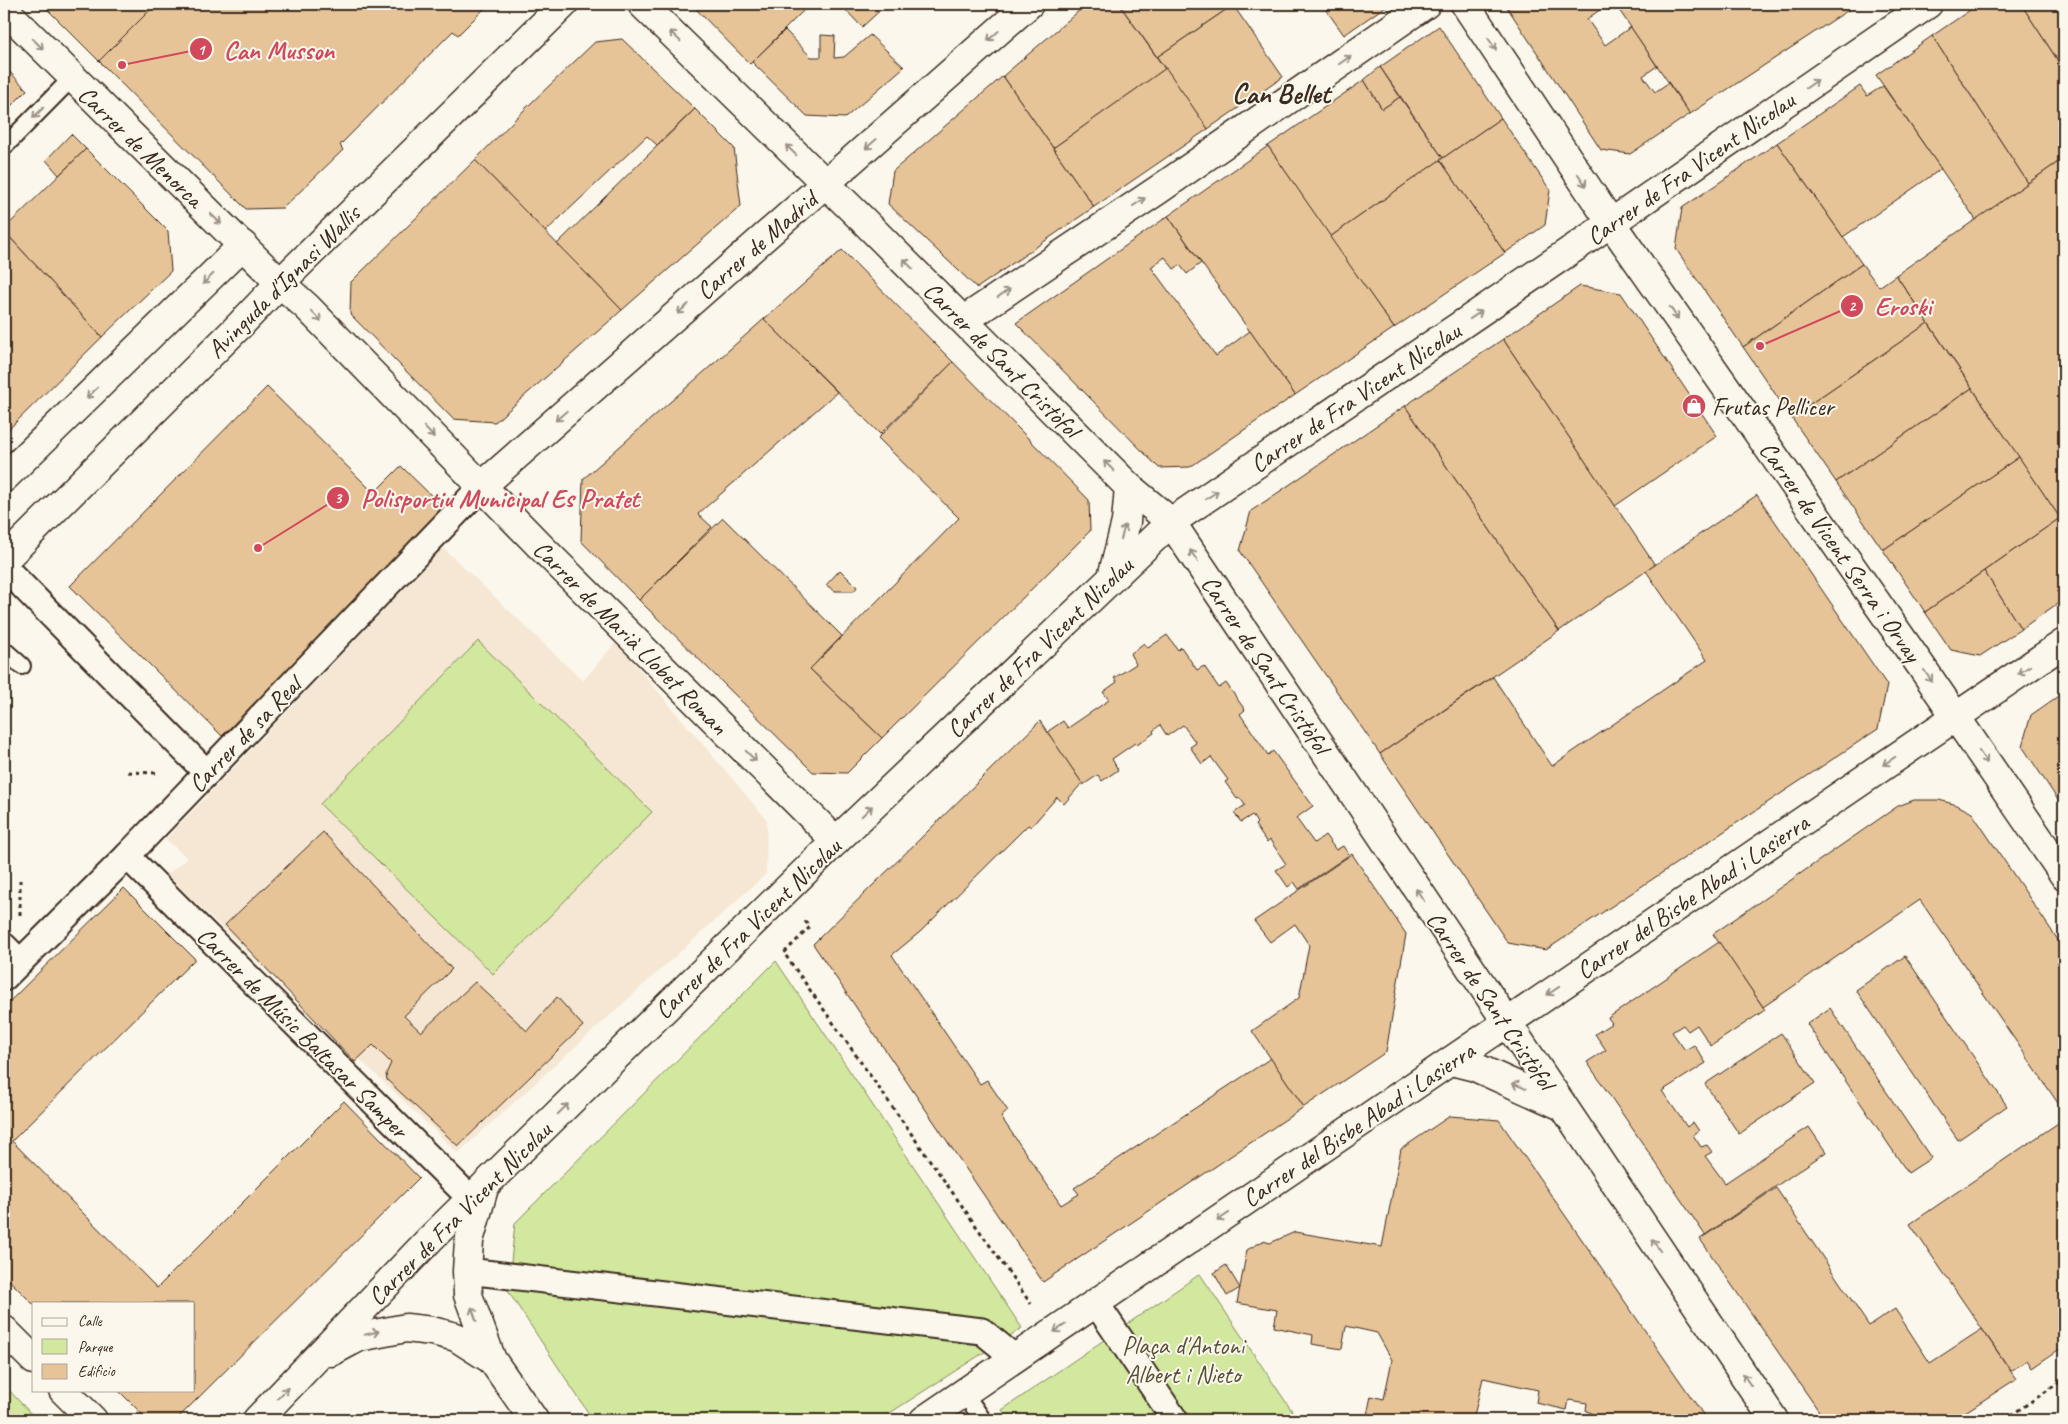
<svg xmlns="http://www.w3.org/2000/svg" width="2068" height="1424" font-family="Caveat,sans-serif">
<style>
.built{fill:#f5e7d3}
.green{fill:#d1e89e;stroke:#86895e}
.building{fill:#e7c398;stroke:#3b2a1e}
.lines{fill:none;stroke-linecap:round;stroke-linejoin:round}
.service-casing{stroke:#3b2a1e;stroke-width:20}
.pedestrian-casing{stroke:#3b2a1e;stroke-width:29}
.minor-casing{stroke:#3b2a1e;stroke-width:31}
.tertiary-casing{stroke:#3b2a1e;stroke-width:31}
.path{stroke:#3b2a1e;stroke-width:3;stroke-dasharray:4 4;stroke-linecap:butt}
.service{stroke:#fbf7ec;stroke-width:16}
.pedestrian{stroke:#fbf7ec;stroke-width:25}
.minor{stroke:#fbf7ec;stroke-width:28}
.tertiary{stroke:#fbf7ec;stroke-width:28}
.oneway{stroke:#9b9085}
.labels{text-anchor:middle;stroke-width:4;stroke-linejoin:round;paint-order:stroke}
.street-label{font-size:25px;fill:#3b2a1e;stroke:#fbf7ec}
.poi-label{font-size:25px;fill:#3b2a1e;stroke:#fbf7ec;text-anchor:start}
.park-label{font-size:25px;fill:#595038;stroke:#fbf7ec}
.quarter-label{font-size:28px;font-weight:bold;fill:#3b2a1e;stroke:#fbf7ec}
.leader{fill:none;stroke:#d1495b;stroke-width:2}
.callout-dot{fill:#d1495b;stroke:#fbf7ec;stroke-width:2}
.mark-label{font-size:15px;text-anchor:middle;font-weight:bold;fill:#fff}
.callout-label{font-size:26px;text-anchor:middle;font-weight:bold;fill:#d1495b;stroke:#fbf7ec;stroke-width:4;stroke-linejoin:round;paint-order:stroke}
</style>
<rect width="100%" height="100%" fill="#fbf7ec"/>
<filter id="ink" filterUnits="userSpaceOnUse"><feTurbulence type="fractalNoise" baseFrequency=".02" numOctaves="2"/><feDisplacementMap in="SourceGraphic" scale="10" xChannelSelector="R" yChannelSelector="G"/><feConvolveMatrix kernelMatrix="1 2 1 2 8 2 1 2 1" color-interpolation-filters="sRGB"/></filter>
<g filter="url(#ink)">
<polygon class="built" points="443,548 583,681 616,642 767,820 766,874 458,1153 167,875 187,858 166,839"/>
<g class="green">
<polygon points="478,641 652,812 493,974 320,804"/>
<polygon points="776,961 1022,1328 879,1420 593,1420 508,1291 515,1223"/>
<polygon points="1200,1274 1298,1420 1009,1420 1002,1410"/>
<polygon points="4,1385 37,1420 4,1420"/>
</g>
<g class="building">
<polygon points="42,4 156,4 99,61"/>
<polygon points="156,4 489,4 458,35 453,31 340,145 343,150 283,208 246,209 99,61"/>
<polygon points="691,4 810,4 750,64"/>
<polygon points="840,4 887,4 862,27"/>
<polygon points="1087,4 1119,4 1165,69 1053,148 1003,76"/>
<polygon points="1119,4 1232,4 1233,5 1157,57"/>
<polygon points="1322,4 1389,4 1344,35"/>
<polygon points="1505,4 1608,4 1587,19 1605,45 1631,27 1657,66 1643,76 1655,92 1668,83 1690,114 1630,154 1601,150"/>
<polygon points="1615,4 1846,4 1850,9 1690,114"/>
<polygon points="1979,4 2021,4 2064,70 2064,158 2028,183 1932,36"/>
<polygon points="2021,4 2064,4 2064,70"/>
<polygon points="1233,5 1283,77 1208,129 1157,57"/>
<polygon points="1439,26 1501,118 1443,158 1380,67"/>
<polygon points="785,30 811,57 821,57 821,35 835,36 834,58 844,57 870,35 904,67 845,118 807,116 752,62"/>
<polygon points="1932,36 2028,183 1976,220 1876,75"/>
<polygon points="622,39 695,109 657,145 647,136 545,232 475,160 529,105 595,42"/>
<polygon points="4,66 27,90 4,113"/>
<polygon points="1380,67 1400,97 1382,109 1364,80"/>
<polygon points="1166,68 1208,129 1094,207 1053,148"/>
<polygon points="1003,76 1094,207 977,288 888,204 893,171"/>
<polygon points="1364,80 1382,109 1400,97 1443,158 1330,237 1268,146"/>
<polygon points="1860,86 1867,96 1883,86 1941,169 1843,237 1777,143"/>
<polygon points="695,109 734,148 741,206 622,310 557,244"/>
<polygon points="1501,118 1550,190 1545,225 1505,253 1440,160"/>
<polygon points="71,134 86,149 59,175 46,160"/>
<polygon points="1777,143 1862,264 1743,347 1676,249 1682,208"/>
<polygon points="1268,146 1394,328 1295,395 1168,216"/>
<polygon points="86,149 168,231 171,271 102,337 4,231 4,229"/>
<polygon points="2064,158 2064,524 1896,275"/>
<polygon points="475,160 622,310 495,422 453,419 350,314 351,282"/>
<polygon points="1440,160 1505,253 1394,328 1330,237"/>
<polygon points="1168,216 1201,263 1187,274 1180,265 1174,269 1165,257 1151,267 1216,356 1250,331 1295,395 1190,467 1159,468 1016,323"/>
<polygon points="4,231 102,337 4,434"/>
<polygon points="842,250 953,362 880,434 764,319"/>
<polygon points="1862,264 1879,287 1896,275 1928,323 1791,417 1743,347"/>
<polygon points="1580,286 1621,293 1717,436 1615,506 1503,339"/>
<polygon points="764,319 837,392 698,514 712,527 639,600 581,541 583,479"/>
<polygon points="1928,323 1972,388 1836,482 1791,417"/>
<polygon points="1503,339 1655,565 1559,631 1405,406"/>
<polygon points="953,362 1089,500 1090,531 882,738 810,669 959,518 878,438"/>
<polygon points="267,387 374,493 401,466 446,510 222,736 70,586"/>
<polygon points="1972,388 2019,457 1883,550 1836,482"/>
<polygon points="1405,406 1559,631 1380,754 1240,551 1251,511"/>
<polygon points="2019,457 2060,518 1925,612 1883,550"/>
<polygon points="1757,495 1887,685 1878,729 1546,950 1508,943 1380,754 1493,677 1552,766 1707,660 1646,571"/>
<polygon points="723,518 842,636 810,669 882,738 847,773 813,772 639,600"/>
<polygon points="2060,518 2064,524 2064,599 2021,629 1984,571"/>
<polygon points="840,570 857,587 854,591 835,591 826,585"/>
<polygon points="1984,571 2021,629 1980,656 1951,650 1925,612"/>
<polygon points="1167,635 1178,650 1181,647 1197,670 1204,666 1219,688 1226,683 1245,710 1240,714 1268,755 1273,751 1313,806 1296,818 1314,843 1325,835 1336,850 1343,846 1349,855 1299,889 1294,882 1288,887 1276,870 1286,864 1270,840 1267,843 1255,825 1257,823 1252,815 1241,822 1234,813 1245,805 1240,798 1237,799 1225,782 1228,780 1211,757 1202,764 1190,747 1196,743 1183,725 1167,736 1160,725 1153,731 1154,733 1137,745 1135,743 1112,759 1118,770 1102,781 1098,775 1083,785 1047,732 1063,721 1068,728 1109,700 1103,692 1117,682 1114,678 1136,664 1130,654 1144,643 1148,648"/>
<polygon points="2064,692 2064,809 2022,746 2031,715"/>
<polygon points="1040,721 1082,783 1064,804 1057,797 1031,827 1028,825 920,932 892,955 980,1084 987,1080 1008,1111 1001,1117 1061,1205 1079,1194 1074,1188 1271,1058 1304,1107 1043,1282 813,944"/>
<polygon points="1914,800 1939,800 1957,805 1972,813 2064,949 2064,1112 1920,900 1763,1007 1713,934 1898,806"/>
<polygon points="323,832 452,969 404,1016 421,1032 475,982 527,1031 557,997 583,1026 458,1146 387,1080 386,1074 391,1063 373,1045 355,1062 225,925"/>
<polygon points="1352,854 1406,934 1386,1052 1304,1107 1252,1031 1299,998 1309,945 1295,924 1270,942 1254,921"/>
<polygon points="124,888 195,959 12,1141 157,1288 344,1101 419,1178 176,1420 146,1418 118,1390 194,1390 194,1303 34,1303 34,1305 4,1275 4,1007"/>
<polygon points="1719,942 1765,1010 1711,1046 1697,1025 1688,1031 1683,1025 1672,1032 1685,1050 1694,1045 1706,1063 1662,1091 1687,1127 1693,1122 1699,1131 1693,1135 1701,1147 1707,1145 1712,1152 1705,1156 1725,1183 1809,1127 1826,1152 1705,1235 1587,1062 1606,1050 1595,1034 1612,1023 1608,1018"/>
<polygon points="1905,956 2007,1106 1958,1140 1856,990"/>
<polygon points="1830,1008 1931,1158 1908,1173 1807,1024"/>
<polygon points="1781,1033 1815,1083 1739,1134 1705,1084"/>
<polygon points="1450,1116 1499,1120 1707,1420 1597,1420 1592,1413 1586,1411 1587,1403 1569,1400 1567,1410 1536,1403 1538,1390 1483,1378 1473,1420 1366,1420 1371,1396 1384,1399 1392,1360 1377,1333 1346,1326 1342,1349 1312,1344 1313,1335 1274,1327 1277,1310 1237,1303 1247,1250 1263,1241 1270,1243 1295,1232 1382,1247 1401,1149"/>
<polygon points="2064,1119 2064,1332 2058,1336 2064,1346 2032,1368 2027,1360 2011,1371 1910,1224"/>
<polygon points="1776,1188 1869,1326 1895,1309 1930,1363 1982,1329 2016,1379 1953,1420 1825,1420 1700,1239"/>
<polygon points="1226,1265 1240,1288 1227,1296 1214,1273"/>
</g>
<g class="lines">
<g class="service-casing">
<g id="service">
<polyline points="4,147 72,78"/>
<polyline points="4,650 22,666"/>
<polyline points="964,1393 983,1420"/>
</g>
</g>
<g class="pedestrian-casing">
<g id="pedestrian">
<polyline points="4,567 207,773"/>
<polyline points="127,856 479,1207"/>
<polyline points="4,946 20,962"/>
<polyline points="4,978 127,856 482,486"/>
<polyline points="467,1271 982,1331 1015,1358"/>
<polyline points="1096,1303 1175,1420"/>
</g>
</g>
<g class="minor-casing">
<g id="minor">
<polyline points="642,4 864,221 1129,487 1171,522 1774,1420"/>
<polyline points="1465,4 1611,223 1921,666 2064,875"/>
<polyline points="4,9 280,283 307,307 538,544 836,841"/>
<polyline points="964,320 1158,190 1426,4"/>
<polyline points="4,478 243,245"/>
<polyline points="482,486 1029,4"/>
<polyline points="1112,577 1126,522 1129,487"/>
<polyline points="1451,1061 1475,1067 1562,1106"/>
<polyline points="484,1188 469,1241 467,1271 468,1295 492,1360 534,1420"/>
<polyline points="4,1330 34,1360"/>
<polyline points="331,1352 359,1337 406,1328 432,1331 456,1337 492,1360"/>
<polyline points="63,1390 93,1420"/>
<polyline points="257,1420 430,1239 836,841 1171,522 1611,223 1928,4"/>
<polyline points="924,1420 2064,643"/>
</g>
</g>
<g class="tertiary-casing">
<polyline id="tertiary" points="4,560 240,325 280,283 564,4"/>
</g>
<g class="path">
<polyline points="128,772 159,773"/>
<polyline points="20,915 20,880"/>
<polyline points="805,921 810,927 784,953 1031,1304"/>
<polyline points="2004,1420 2064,1379"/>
</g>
<use href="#service" class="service"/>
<use href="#pedestrian" class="pedestrian"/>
<use href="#minor" class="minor"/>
<use href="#tertiary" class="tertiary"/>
</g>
<defs><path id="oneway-shaft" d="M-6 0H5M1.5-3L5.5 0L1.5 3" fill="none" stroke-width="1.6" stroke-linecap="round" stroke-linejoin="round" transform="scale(1.25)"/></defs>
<g class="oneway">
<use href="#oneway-shaft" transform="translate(675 36) rotate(-136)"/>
<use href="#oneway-shaft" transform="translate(993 36) rotate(138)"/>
<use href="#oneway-shaft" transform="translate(38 44) rotate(45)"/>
<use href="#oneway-shaft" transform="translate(1492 44) rotate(56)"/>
<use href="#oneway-shaft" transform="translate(1345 60) rotate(-35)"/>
<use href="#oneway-shaft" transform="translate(1812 84) rotate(-35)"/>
<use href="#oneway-shaft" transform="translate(38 113) rotate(135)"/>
<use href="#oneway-shaft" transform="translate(871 144) rotate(139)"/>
<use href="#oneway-shaft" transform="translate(791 150) rotate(-136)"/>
<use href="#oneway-shaft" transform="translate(1582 180) rotate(56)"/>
<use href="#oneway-shaft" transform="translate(1139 202) rotate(-34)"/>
<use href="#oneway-shaft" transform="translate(216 219) rotate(44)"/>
<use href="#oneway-shaft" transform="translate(908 264) rotate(-135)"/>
<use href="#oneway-shaft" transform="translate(208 279) rotate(136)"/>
<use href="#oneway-shaft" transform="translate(1004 293) rotate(-34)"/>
<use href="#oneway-shaft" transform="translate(683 309) rotate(139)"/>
<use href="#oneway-shaft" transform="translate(1674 313) rotate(55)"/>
<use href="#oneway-shaft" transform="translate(1476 315) rotate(-34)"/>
<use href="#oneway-shaft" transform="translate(316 316) rotate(46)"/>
<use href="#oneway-shaft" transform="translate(92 393) rotate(136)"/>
<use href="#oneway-shaft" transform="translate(561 416) rotate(139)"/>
<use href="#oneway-shaft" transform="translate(429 432) rotate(46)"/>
<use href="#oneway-shaft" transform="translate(1109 466) rotate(-135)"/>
<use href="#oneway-shaft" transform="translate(1212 495) rotate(-34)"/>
<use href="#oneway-shaft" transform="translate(1123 532) rotate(-75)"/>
<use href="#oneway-shaft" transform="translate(1194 556) rotate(-124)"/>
<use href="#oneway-shaft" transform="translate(2024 670) rotate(146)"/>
<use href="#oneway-shaft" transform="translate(1928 676) rotate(56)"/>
<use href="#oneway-shaft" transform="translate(751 756) rotate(45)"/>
<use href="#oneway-shaft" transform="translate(1983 757) rotate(56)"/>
<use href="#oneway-shaft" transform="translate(1889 761) rotate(146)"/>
<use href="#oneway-shaft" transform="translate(867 811) rotate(-44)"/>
<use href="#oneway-shaft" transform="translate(1420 895) rotate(-124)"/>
<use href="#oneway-shaft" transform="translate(1553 991) rotate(146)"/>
<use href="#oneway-shaft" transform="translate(1519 1086) rotate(-157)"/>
<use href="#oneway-shaft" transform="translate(563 1109) rotate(-45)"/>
<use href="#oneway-shaft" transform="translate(1223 1217) rotate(146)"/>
<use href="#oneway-shaft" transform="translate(1656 1245) rotate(-124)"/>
<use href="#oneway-shaft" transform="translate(474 1314) rotate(-109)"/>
<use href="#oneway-shaft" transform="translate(1060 1328) rotate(146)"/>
<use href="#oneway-shaft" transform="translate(372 1333) rotate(-13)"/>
<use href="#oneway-shaft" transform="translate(1747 1380) rotate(-124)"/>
<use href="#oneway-shaft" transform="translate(283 1393) rotate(-46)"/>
</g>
</g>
<defs>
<g id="shop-disc" transform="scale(1.25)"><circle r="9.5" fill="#d1495b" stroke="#fbf7ec"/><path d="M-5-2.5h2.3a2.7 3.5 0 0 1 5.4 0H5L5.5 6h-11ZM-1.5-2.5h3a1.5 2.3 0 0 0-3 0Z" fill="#fff"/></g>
</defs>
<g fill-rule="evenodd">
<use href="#shop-disc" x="1694" y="406"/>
</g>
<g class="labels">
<g class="street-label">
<text transform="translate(141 146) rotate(44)" y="9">Carrer de Menorca</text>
<text transform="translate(1690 168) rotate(-35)" y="9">Carrer de Fra Vicent Nicolau</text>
<text transform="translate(756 245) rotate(-41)" y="9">Carrer de Madrid</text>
<text transform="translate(283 281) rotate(-45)" y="9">Avinguda d'Ignasi Wallis</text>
<text transform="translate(1002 359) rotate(45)" y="9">Carrer de Sant Cristòfol</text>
<text transform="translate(1355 397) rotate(-34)" y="9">Carrer de Fra Vicent Nicolau</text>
<text transform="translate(1841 551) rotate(55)" y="9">Carrer de Vicent Serra i Orvay</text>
<text transform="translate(631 637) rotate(45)" y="9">Carrer de Marià Llobet Roman</text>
<text transform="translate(1039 647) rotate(-44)" y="9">Carrer de Fra Vicent Nicolau</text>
<text transform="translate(1266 664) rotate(56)" y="9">Carrer de Sant Cristòfol</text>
<text transform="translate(244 734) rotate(-46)" y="9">Carrer de sa Real</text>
<text transform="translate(1692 896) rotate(-34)" y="9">Carrer del Bisbe Abad i Lasierra</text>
<text transform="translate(747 928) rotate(-44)" y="9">Carrer de Fra Vicent Nicolau</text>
<text transform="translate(1491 1000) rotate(56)" y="9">Carrer de Sant Cristòfol</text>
<text transform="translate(303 1032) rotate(45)" y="9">Carrer de Músic Baltasar Samper</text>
<text transform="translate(1358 1124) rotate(-34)" y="9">Carrer del Bisbe Abad i Lasierra</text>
<text transform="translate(459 1213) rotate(-45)" y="9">Carrer de Fra Vicent Nicolau</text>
</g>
<g class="poi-label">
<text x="1712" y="415">Frutas Pellicer</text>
</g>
<g class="park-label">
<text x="1183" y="1354">Plaça d'Antoni<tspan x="1183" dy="29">Albert i Nieto</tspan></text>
</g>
<g class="quarter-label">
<text x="1281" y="103">Can Bellet</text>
</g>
</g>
<path class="leader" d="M122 65L201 49M1760 346L1852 306M258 548L338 498"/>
<g class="callout-dot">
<circle cx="122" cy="65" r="5"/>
<circle cx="1760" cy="346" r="5"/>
<circle cx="258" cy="548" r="5"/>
<circle cx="201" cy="49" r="12"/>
<circle cx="1852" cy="306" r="12"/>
<circle cx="338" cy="498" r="12"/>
</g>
<g class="mark-label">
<text x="201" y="55">1</text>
<text x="1852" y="311">2</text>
<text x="338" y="503">3</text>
</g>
<g class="callout-label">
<text x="279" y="59">Can Musson</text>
<text x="1903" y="315">Eroski</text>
<text x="500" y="507">Polisportiu Municipal Es Pratet</text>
</g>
<rect width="2068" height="1424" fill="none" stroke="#fbf7ec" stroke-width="20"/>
<rect x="10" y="10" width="2048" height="1404" fill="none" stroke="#3b2a1e" stroke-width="2" filter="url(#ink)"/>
<rect x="32" y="1302" width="162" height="90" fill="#fbf7ec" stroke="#aea59a"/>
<rect x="42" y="1318" width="25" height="8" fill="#fbf7ec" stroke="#aea59a"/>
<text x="78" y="1326" font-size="15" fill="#3b2a1e">Calle</text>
<rect x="42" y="1339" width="25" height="15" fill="#d1e89e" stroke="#aea59a"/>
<text x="78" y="1352" font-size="15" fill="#3b2a1e">Parque</text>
<rect x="42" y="1364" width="25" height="15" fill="#e7c398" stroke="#aea59a"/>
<text x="78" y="1376" font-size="15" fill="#3b2a1e">Edificio</text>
</svg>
